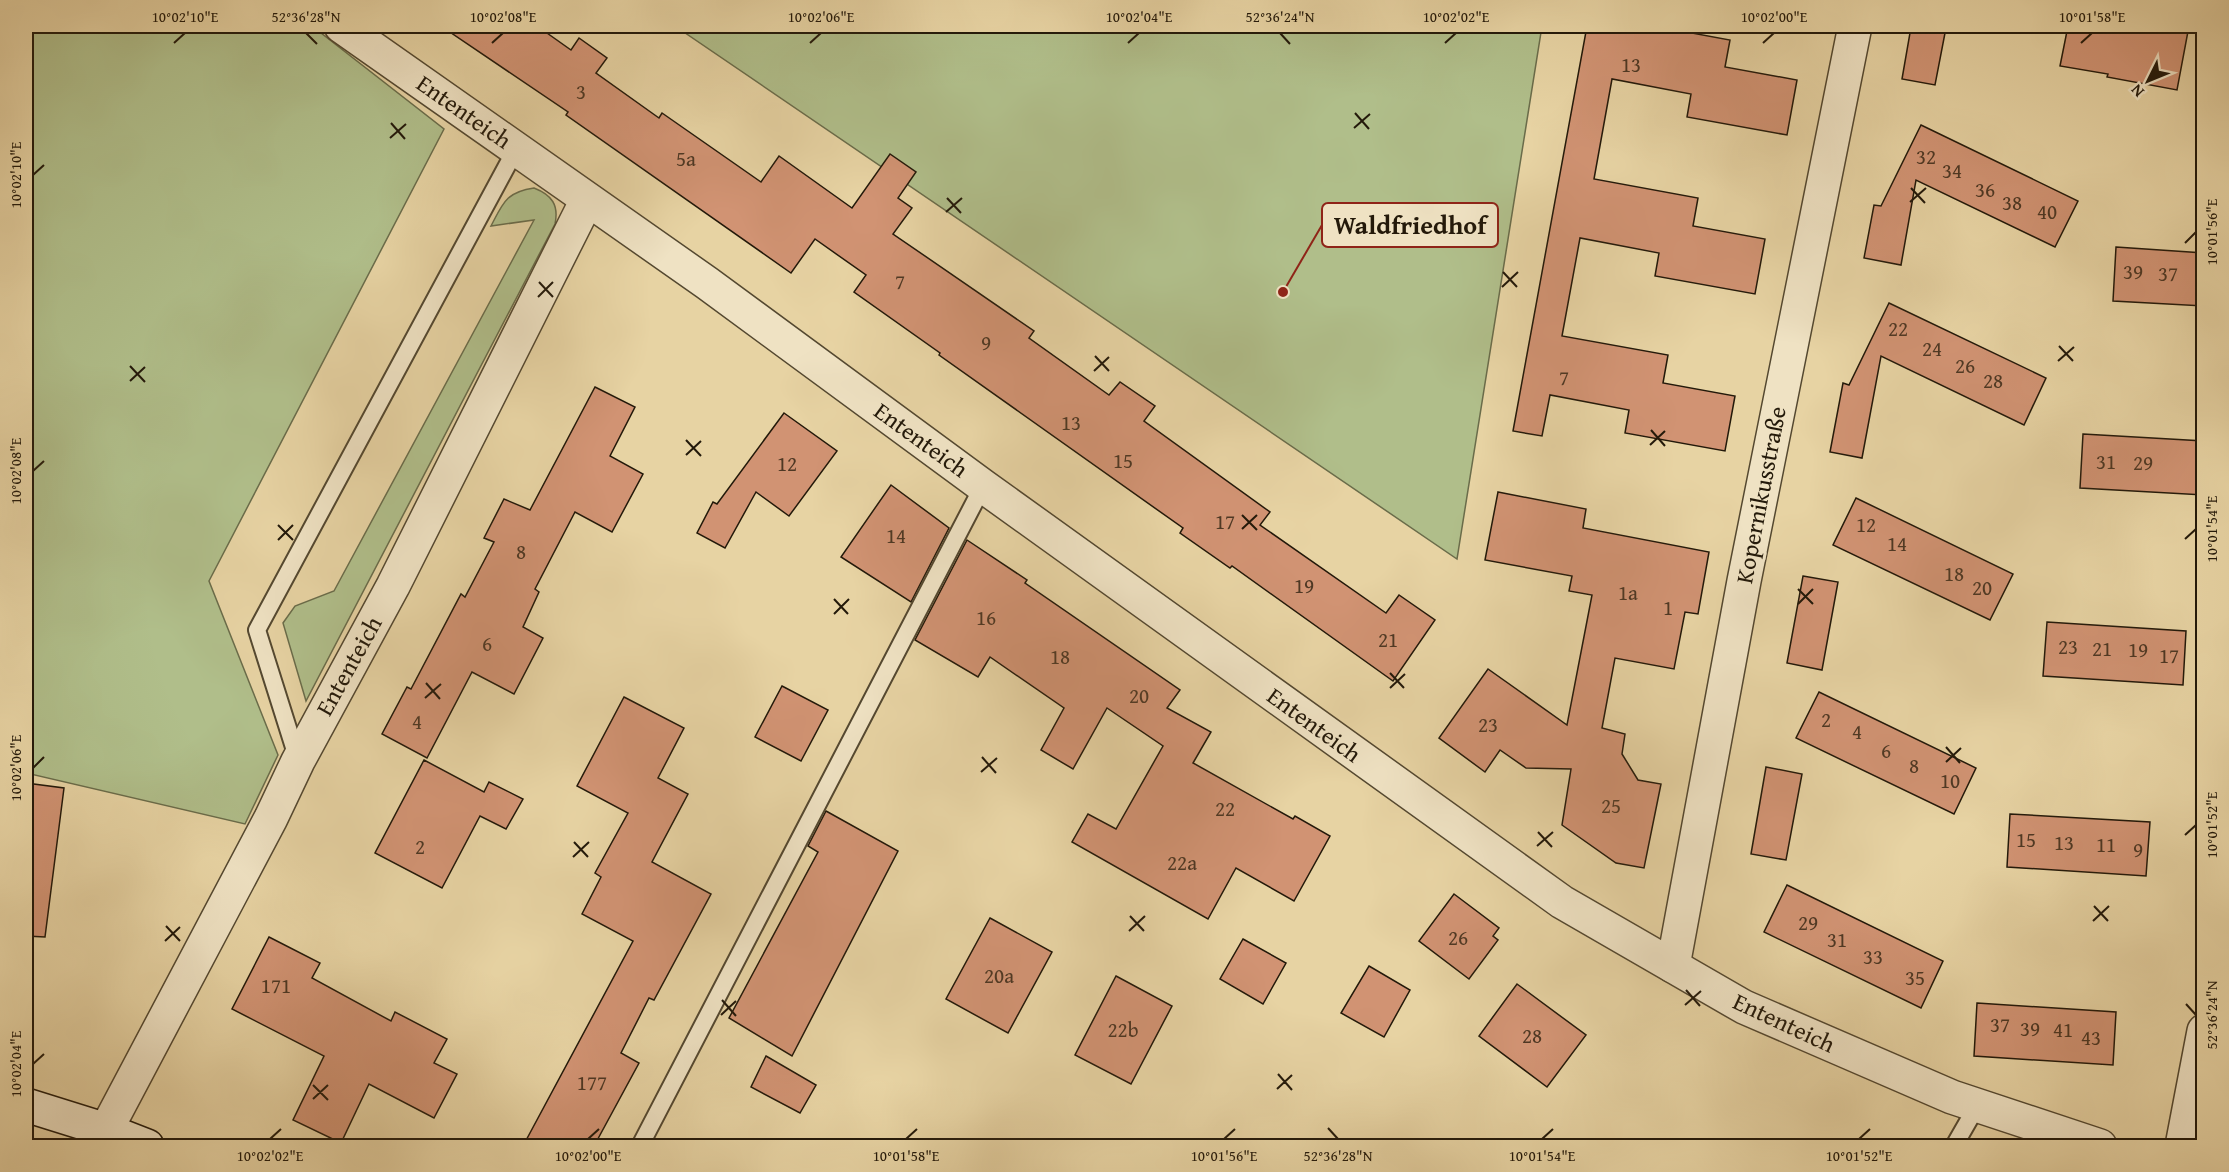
<svg xmlns="http://www.w3.org/2000/svg" width="2229" height="1172" font-family="'Gentium Book Plus',serif">
<style>
.green{fill:#b0be8a;stroke:#6a6c4a;stroke-width:1.5}
.building{fill:#d19373;stroke:#23190a;stroke-width:1.5}
.lines{fill:none;stroke-linecap:round;stroke-linejoin:round}
.service-casing{stroke:#544830;stroke-width:20}
.minor-casing{stroke:#544830;stroke-width:36}
.secondary-casing{stroke:#23190a;stroke-width:36}
.service{stroke:#efe2c3;stroke-width:16}
.minor{stroke:#efe2c3;stroke-width:33}
.secondary{stroke:#efe2c3;stroke-width:33}
.ticks{fill:none;stroke:#23190a;stroke-width:2}
.labels{text-anchor:middle;stroke-width:6;stroke-linejoin:round;paint-order:stroke}
.number-label{font-size:21px;fill:#4e3824}
.street-label{font-size:24px;fill:#23190a;stroke:#efe2c3}
.leader{fill:none;stroke:#8f2418;stroke-width:2}
.callout-dot{fill:#8f2418;stroke:#efe2c3;stroke-width:2}
.callout{fill:#efe2c3;stroke:#8f2418;stroke-width:2}
.callout-label{font-size:26px;text-anchor:middle;font-weight:bold;fill:#23190a}
.neatline{fill:none;stroke:#23190a;stroke-width:2}
.ticks-label{font-size:15px;text-anchor:middle;fill:#23190a}
</style>
<rect width="100%" height="100%" fill="#e7d3a3"/>
<filter id="stains"><feTurbulence type="fractalNoise" baseFrequency=".00333" numOctaves="4"/><feColorMatrix values="0 0 0 0 .2 0 0 0 0 .09 0 0 0 0 .02 0 0 0 .5 -.17"/></filter>
<radialGradient id="worn" r=".72"><stop offset=".6" stop-color="#630" stop-opacity="0"/><stop offset="1" stop-color="#630" stop-opacity=".3"/></radialGradient>
<g class="green">
<polygon points="26,26 312,26 444,129 209,581 278,755 245,824 26,773"/>
<polygon points="675,26 1542,26 1457,559"/>
<path d="M534,188C552,195 559,205 555,224L306,701L283,623L295,606L334,591L534,220L491,226C503,203 506,192 534,188Z"/>
</g>
<g class="building">
<polygon points="441,26 537,26 571,50 579,38 607,58 596,73 659,118 662,113 761,182 779,156 852,208 890,154 916,172 898,198 912,208 893,234 1034,331 1029,338 1109,395 1120,382 1155,406 1144,421 1270,512 1260,525 1386,613 1399,595 1435,620 1393,681 1232,566 1230,568 1180,533 1183,528 939,355 940,353 854,292 866,275 815,239 791,273 566,115 568,112"/>
<polygon points="1587,26 1654,26 1730,40 1725,67 1797,80 1787,135 1687,117 1691,94 1612,79 1594,179 1698,198 1693,226 1765,239 1755,294 1655,276 1659,253 1580,238 1562,336 1668,355 1663,383 1735,396 1725,451 1625,433 1629,410 1550,395 1542,436 1513,431"/>
<polygon points="2068,26 2189,26 2177,90 2107,77 2108,74 2060,66"/>
<polygon points="1911,27 1945,33 1935,85 1902,79"/>
<polygon points="1921,125 2078,201 2055,247 1916,180 1901,265 1864,258 1874,205 1881,206"/>
<polygon points="2116,247 2204,253 2204,306 2113,301"/>
<polygon points="1889,303 2046,378 2024,425 1881,356 1862,458 1830,452 1843,383 1849,385"/>
<polygon points="595,387 635,407 610,456 643,474 612,532 575,512 535,589 539,592 523,627 543,638 514,694 472,672 427,758 382,734 407,687 411,689 461,594 465,597 494,542 484,538 504,499 530,510"/>
<polygon points="784,413 837,451 789,516 756,492 725,548 697,533 713,502 717,504"/>
<polygon points="2083,434 2204,441 2204,495 2080,488"/>
<polygon points="891,485 949,528 911,602 841,557"/>
<polygon points="1498,492 1586,509 1583,528 1709,552 1698,614 1685,612 1674,669 1615,658 1602,728 1625,734 1622,754 1638,780 1661,784 1644,868 1616,863 1562,825 1571,769 1526,768 1500,750 1485,772 1439,738 1488,669 1567,725 1592,595 1569,591 1572,576 1485,560"/>
<polygon points="1856,498 2013,574 1990,620 1833,545"/>
<polygon points="967,540 1027,580 1025,583 1180,690 1167,708 1211,732 1193,763 1293,819 1295,816 1330,836 1294,901 1236,868 1208,919 1072,842 1088,814 1116,829 1163,746 1107,708 1073,769 1041,750 1064,708 990,657 978,677 915,640"/>
<polygon points="1803,576 1838,582 1822,670 1787,663"/>
<polygon points="2047,622 2186,631 2183,685 2043,676"/>
<polygon points="782,686 828,710 801,761 755,737"/>
<polygon points="1819,692 1976,768 1954,814 1796,738"/>
<polygon points="624,697 684,728 658,778 688,794 652,862 711,894 654,1000 649,998 621,1053 639,1063 594,1146 523,1146 633,941 582,914 601,877 595,873 628,813 577,786"/>
<polygon points="424,760 484,792 489,782 523,799 506,829 480,816 442,888 375,853"/>
<polygon points="1766,767 1802,774 1786,860 1751,854"/>
<polygon points="26,783 64,788 45,937 26,936"/>
<polygon points="826,811 898,851 792,1056 729,1018 818,852 808,846"/>
<polygon points="2010,814 2150,822 2146,876 2007,867"/>
<polygon points="1787,885 1943,961 1921,1008 1764,932"/>
<polygon points="1454,894 1499,928 1493,936 1498,940 1469,979 1419,941"/>
<polygon points="990,918 1052,952 1008,1033 946,999"/>
<polygon points="269,937 320,963 312,978 391,1021 395,1012 447,1039 434,1063 457,1074 434,1118 369,1084 341,1143 293,1120 324,1056 232,1009"/>
<polygon points="1243,939 1286,963 1263,1004 1220,979"/>
<polygon points="1369,966 1410,990 1384,1037 1341,1013"/>
<polygon points="1116,976 1172,1006 1131,1084 1075,1055"/>
<polygon points="1517,984 1586,1035 1547,1087 1479,1036"/>
<polygon points="1977,1003 2116,1012 2113,1065 1974,1056"/>
<polygon points="766,1056 816,1085 800,1113 751,1087"/>
</g>
<g class="lines">
<g class="service-casing">
<g id="service">
<polyline points="298,760 257,630 516,149"/>
<polyline points="640,1146 983,486"/>
<polyline points="1954,1146 1977,1106"/>
</g>
</g>
<g class="minor-casing">
<g id="minor">
<polyline points="341,26 707,283 983,486 1562,902 1744,1007 1952,1097 2100,1146"/>
<polyline points="1673,966 1744,581 1855,26"/>
<polyline points="106,1130 271,818 298,761 393,586 587,200"/>
<polyline points="2182,1146 2204,1031"/>
</g>
</g>
<g class="secondary-casing">
<polyline id="secondary" points="26,1105 106,1130 147,1146"/>
</g>
<use href="#service" class="service"/>
<use href="#minor" class="minor"/>
<use href="#secondary" class="secondary"/>
</g>
<path class="ticks" d="M306,33L317,44M1280,33L1290,44M174,43L185,33M492,43L503,33M810,43L821,33M1128,43L1139,33M1445,43L1456,33M1763,43L1774,33M2081,43L2092,33M1355,113L1369,129M391,123L405,139M1354,128L1370,114M390,138L406,124M33,175L44,165M1911,188L1925,203M947,198L961,213M1910,202L1926,188M946,212L962,198M2185,243L2196,232M1503,272L1517,287M539,282L553,297M1502,287L1518,272M538,297L553,282M2059,346L2073,361M1095,356L1109,371M2058,361L2074,347M130,366L145,382M1094,371L1109,357M130,381L145,367M1651,430L1665,446M686,440L701,456M1650,445L1665,431M686,455L701,441M33,471L44,461M1242,515L1257,530M278,525L293,540M1242,529L1257,515M2185,539L2196,529M278,540L293,525M1798,589L1813,604M834,599L848,614M1798,604L1813,589M834,614L849,599M1390,673L1404,688M426,683L440,699M1390,688L1405,674M425,698L441,684M1946,747L1960,763M982,757L996,773M1946,762L1961,748M33,768L44,757M981,772L997,758M1538,832L1552,847M2185,835L2196,825M574,842L588,857M1537,846L1553,832M573,857L589,842M2094,906L2108,921M1130,916L1144,931M2093,921L2109,906M166,926L180,941M1129,931L1145,916M165,941L180,927M1686,990L1700,1006M722,1000L736,1016M2186,1004L2196,1015M1685,1005L1701,991M721,1015L736,1001M33,1064L44,1054M1278,1074L1292,1090M313,1085L328,1100M1277,1089L1292,1075M313,1099L328,1085M1328,1128L1338,1139M270,1139L281,1129M588,1139L599,1129M906,1139L917,1129M1224,1139L1235,1129M1542,1139L1553,1129M1859,1139L1870,1129"/>
<g class="labels">
<g class="number-label">
<text x="1631" y="72">13</text>
<text x="581" y="99">3</text>
<text x="1926" y="164">32</text>
<text x="686" y="166">5a</text>
<text x="1952" y="178">34</text>
<text x="1985" y="197">36</text>
<text x="2012" y="210">38</text>
<text x="2047" y="219">40</text>
<text x="2133" y="279">39</text>
<text x="2168" y="281">37</text>
<text x="900" y="289">7</text>
<text x="1898" y="336">22</text>
<text x="986" y="350">9</text>
<text x="1932" y="356">24</text>
<text x="1965" y="373">26</text>
<text x="1564" y="385">7</text>
<text x="1993" y="388">28</text>
<text x="1071" y="430">13</text>
<text x="1123" y="468">15</text>
<text x="2106" y="469">31</text>
<text x="2143" y="470">29</text>
<text x="787" y="471">12</text>
<text x="1225" y="529">17</text>
<text x="1866" y="532">12</text>
<text x="896" y="543">14</text>
<text x="1897" y="551">14</text>
<text x="521" y="559">8</text>
<text x="1954" y="581">18</text>
<text x="1304" y="593">19</text>
<text x="1982" y="595">20</text>
<text x="1628" y="600">1a</text>
<text x="1668" y="615">1</text>
<text x="986" y="625">16</text>
<text x="1388" y="647">21</text>
<text x="487" y="651">6</text>
<text x="2068" y="654">23</text>
<text x="2102" y="656">21</text>
<text x="2138" y="657">19</text>
<text x="2169" y="663">17</text>
<text x="1060" y="664">18</text>
<text x="1139" y="703">20</text>
<text x="1826" y="727">2</text>
<text x="417" y="729">4</text>
<text x="1488" y="732">23</text>
<text x="1857" y="739">4</text>
<text x="1886" y="758">6</text>
<text x="1914" y="773">8</text>
<text x="1950" y="788">10</text>
<text x="1611" y="813">25</text>
<text x="1225" y="816">22</text>
<text x="2026" y="847">15</text>
<text x="2064" y="850">13</text>
<text x="2106" y="852">11</text>
<text x="420" y="854">2</text>
<text x="2138" y="857">9</text>
<text x="1182" y="870">22a</text>
<text x="1808" y="930">29</text>
<text x="1458" y="945">26</text>
<text x="1837" y="947">31</text>
<text x="1873" y="964">33</text>
<text x="999" y="983">20a</text>
<text x="1915" y="985">35</text>
<text x="276" y="993">171</text>
<text x="2000" y="1032">37</text>
<text x="2030" y="1036">39</text>
<text x="1123" y="1037">22b</text>
<text x="2063" y="1037">41</text>
<text x="1532" y="1043">28</text>
<text x="2091" y="1045">43</text>
<text x="592" y="1090">177</text>
</g>
<g class="street-label">
<text transform="translate(464 112) rotate(35)" y="8">Ententeich</text>
<text transform="translate(921 440) rotate(36)" y="8">Ententeich</text>
<text transform="translate(1761 495) rotate(-79)" y="8">Kopernikusstraße</text>
<text transform="translate(349 666) rotate(-61)" y="8">Ententeich</text>
<text transform="translate(1314 725) rotate(36)" y="8">Ententeich</text>
<text transform="translate(1784 1023) rotate(25)" y="8">Ententeich</text>
</g>
</g>
<path class="leader" d="M1283 292L1322 225"/>
<circle class="callout-dot" cx="1283" cy="292" r="6"/>
<rect class="callout" x="1322" y="203" width="176" height="44" rx="6"/>
<g class="callout-label">
<text x="1410" y="234">Waldfriedhof</text>
</g>
<rect width="2229" height="1172" fill="none" stroke="#e7d3a3" stroke-width="66"/>
<g transform="translate(2148 81) rotate(227)" stroke="#efe2c3" stroke-width="4.5" paint-order="stroke">
<path d="M0-4.5L10 22L0 15L-10 22Z" fill="#23190a"/>
<text y="-9" font-size="16" font-weight="bold" text-anchor="middle" fill="#23190a">N</text>
</g>
<rect x="33" y="33" width="2163" height="1106" class="neatline"/>
<g class="ticks-label">
<text x="185" y="22">10°02'10"E</text>
<text x="306" y="22">52°36'28"N</text>
<text x="503" y="22">10°02'08"E</text>
<text x="821" y="22">10°02'06"E</text>
<text x="1139" y="22">10°02'04"E</text>
<text x="1280" y="22">52°36'24"N</text>
<text x="1456" y="22">10°02'02"E</text>
<text x="1774" y="22">10°02'00"E</text>
<text x="2092" y="22">10°01'58"E</text>
<text transform="translate(16 175) rotate(-90)" y="5">10°02'10"E</text>
<text transform="translate(2212 232) rotate(-90)" y="5">10°01'56"E</text>
<text transform="translate(16 471) rotate(-90)" y="5">10°02'08"E</text>
<text transform="translate(2212 529) rotate(-90)" y="5">10°01'54"E</text>
<text transform="translate(16 768) rotate(-90)" y="5">10°02'06"E</text>
<text transform="translate(2212 825) rotate(-90)" y="5">10°01'52"E</text>
<text transform="translate(2212 1015) rotate(-90)" y="5">52°36'24"N</text>
<text transform="translate(16 1064) rotate(-90)" y="5">10°02'04"E</text>
<text x="270" y="1161">10°02'02"E</text>
<text x="588" y="1161">10°02'00"E</text>
<text x="906" y="1161">10°01'58"E</text>
<text x="1224" y="1161">10°01'56"E</text>
<text x="1338" y="1161">52°36'28"N</text>
<text x="1542" y="1161">10°01'54"E</text>
<text x="1859" y="1161">10°01'52"E</text>
</g>
<rect width="100%" height="100%" filter="url(#stains)"/>
<rect width="100%" height="100%" fill="url(#worn)"/>
</svg>
